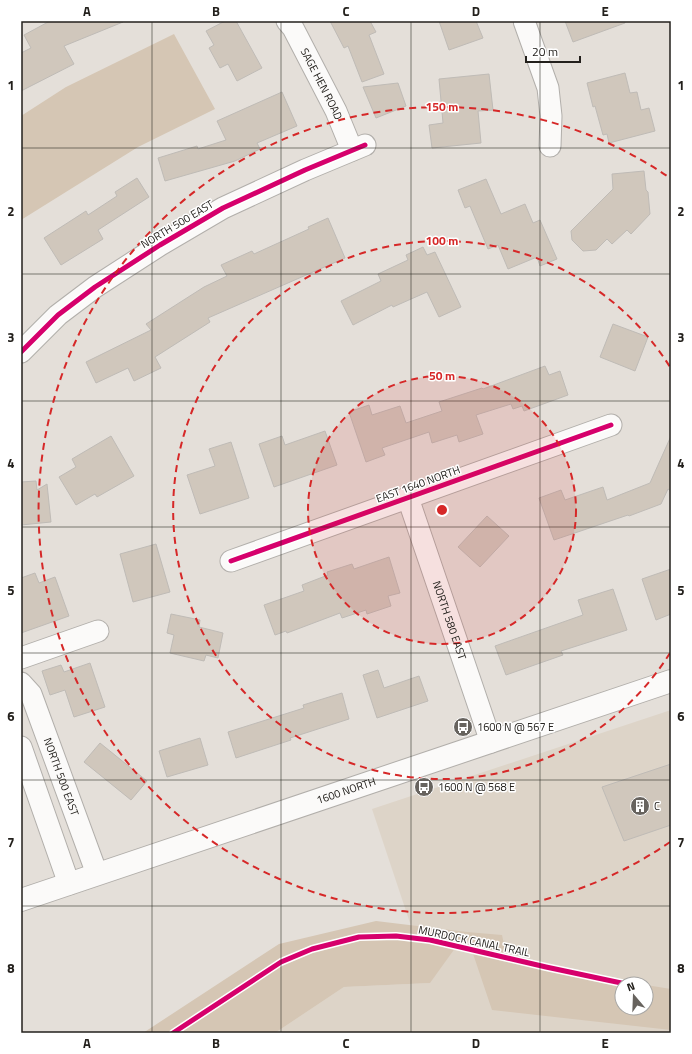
<svg xmlns="http://www.w3.org/2000/svg" width="692" height="1054" font-family="'Titillium Web',sans-serif">
<style>
.built{fill:#ddd4c8;fill-rule:evenodd}
.green{fill:#d5c6b4}
.building{fill:#d0c7bc;stroke:#bfbbb6}
.lines{fill:none;stroke-linecap:round;stroke-linejoin:round}
.street-casing{stroke:#b2afab;stroke-width:23}
.secondary-casing{stroke:#b2afab;stroke-width:24}
.street{stroke:#fbfaf9;stroke-width:21}
.secondary{stroke:#fbfaf9;stroke-width:22}
.cycleway-casing{stroke:#fff;stroke-width:8}
.cycleway{stroke:#d6006c;stroke-width:5}
.grid{fill:none;stroke:#23201c;stroke-width:1;stroke-opacity:0.55}
.ring{fill:none;stroke:#d62828;stroke-width:2;stroke-dasharray:7 5}
.labels{text-anchor:middle;stroke-width:3;stroke-linejoin:round;paint-order:stroke}
.street-label{font-size:11px;fill:#23201c;stroke:#fff}
.poi-label{font-size:11px;fill:#23201c;stroke:#fff;text-anchor:start}
.centre{fill:#d62828;stroke:#fff;stroke-width:2}
.ring-label{font-size:12px;text-anchor:middle;font-weight:bold;fill:#d62828;stroke:#fff;stroke-width:3;stroke-linejoin:round;paint-order:stroke}
.neatline{fill:none;stroke:#23201c;stroke-width:1.5}
.grid-label{font-size:13px;text-anchor:middle;font-weight:bold;fill:#23201c}
</style>
<rect width="100%" height="100%" fill="#e4dfd9"/>
<path class="built" d="M671,710V1033H275L344,987L430,983L372,809ZM622,984H646V1008H622Z"/>
<g class="green">
<polygon points="174,34 215,109 138,147 21,220 21,116 66,87"/>
<polygon points="376,921 467,932 502,935 507,958 546,967 641,984 622,984 622,1008 646,1008 646,985 671,989 671,1030 492,1010 466,933 430,983 344,987 275,1033 143,1033 279,944"/>
</g>
<g class="building">
<polygon points="50,21 123,22 64,46 74,64 21,91 21,53 31,48 24,35"/>
<polygon points="225,21 236,21 262,68 237,81 228,64 220,68 209,48 214,45 206,31"/>
<polygon points="330,21 370,21 376,32 369,35 384,74 362,82 348,46 344,48"/>
<polygon points="439,21 476,21 483,38 449,50"/>
<polygon points="565,21 625,21 625,23 573,42"/>
<polygon points="625,73 630,93 637,92 641,110 649,108 655,131 609,143 607,134 603,135 595,106 593,107 587,83"/>
<polygon points="489,74 493,110 478,111 481,143 432,148 429,125 443,123 439,79"/>
<polygon points="398,83 406,106 376,118 363,87"/>
<polygon points="282,92 297,126 257,143 260,149 235,161 165,181 158,158 197,146 198,149 226,140 217,121"/>
<polygon points="644,171 646,190 648,192 650,214 631,234 627,230 612,244 607,239 596,250 583,251 572,240 571,231 613,189 612,174"/>
<polygon points="137,178 149,197 98,230 103,239 61,265 44,238 86,211 88,215 117,196 115,192"/>
<polygon points="486,179 501,214 525,204 533,223 540,220 557,259 540,266 537,257 508,269 498,245 488,249 470,206 465,208 458,190"/>
<polygon points="328,218 345,258 208,318 210,322 155,357 161,368 134,381 128,368 96,383 86,362 151,330 146,324 204,287 227,276 221,265 252,251 254,254 309,229 308,227"/>
<polygon points="423,247 427,255 435,252 461,307 439,317 427,292 393,307 392,305 353,325 341,301 381,281 378,274 408,260 406,255"/>
<polygon points="613,324 648,337 635,371 600,357"/>
<polygon points="545,366 549,375 560,371 568,395 524,411 522,406 513,409 511,404 476,415 483,434 459,442 457,435 432,443 429,432 382,448 385,455 366,462 349,412 369,405 372,415 400,406 406,423 442,411 439,402 482,388 483,389"/>
<polygon points="325,431 337,465 274,487 259,444 282,436 285,445"/>
<polygon points="111,436 134,476 97,497 95,494 76,505 59,477 76,467 72,459"/>
<polygon points="671,436 671,491 668,489 661,504 629,516 628,515 554,540 539,498 561,490 565,500 603,487 607,500 650,483"/>
<polygon points="231,442 249,498 200,514 187,475 215,466 209,449"/>
<polygon points="36,481 37,490 47,484 51,522 21,525 21,482"/>
<polygon points="487,516 509,536 480,567 458,547"/>
<polygon points="156,544 170,592 133,602 120,554"/>
<polygon points="389,557 400,593 388,596 391,606 367,614 366,610 342,618 340,613 287,633 286,631 275,635 264,605 304,591 302,585 328,575 327,572 352,564 354,569"/>
<polygon points="671,569 671,614 656,620 642,579"/>
<polygon points="35,573 39,583 55,577 69,616 21,633 21,578"/>
<polygon points="613,589 627,630 561,651 563,655 506,675 495,646 583,615 578,600"/>
<polygon points="171,614 200,620 199,627 223,633 218,658 206,655 204,661 170,653 174,635 167,633"/>
<polygon points="90,663 105,707 74,717 65,690 50,695 42,671 61,665 64,672"/>
<polygon points="378,670 384,688 419,676 428,701 377,718 363,675"/>
<polygon points="342,693 349,719 290,738 291,740 236,758 228,732 304,708 303,705"/>
<polygon points="200,738 208,765 167,777 159,751"/>
<polygon points="100,743 147,781 131,800 84,762"/>
<polygon points="671,764 671,825 624,841 602,787"/>
</g>
<g class="lines">
<g class="street-casing">
<g id="street">
<path id="s1" d="M287,21L293,28L336,111L352,150"/>
<polyline points="524,21 548,88 551,116 550,146"/>
<polyline points="21,352 58,315 95,287 160,245 223,208 305,170 365,145"/>
<path id="s2" d="M408,498L491,742"/>
<polyline points="231,561 611,425"/>
<polyline points="21,658 98,631"/>
<path id="s3" d="M21,683L31,694L97,874"/>
<polyline points="21,747 69,884"/>
</g>
</g>
<g class="secondary-casing">
<g id="secondary">
<path id="s4" d="M21,900L671,681"/>
</g>
</g>
<use href="#street" class="street"/>
<use href="#secondary" class="secondary"/>
<g class="cycleway-casing">
<g id="cycleway">
<polyline points="21,352 58,315 95,287 160,245 223,208 305,170 365,145"/>
<polyline points="231,561 611,425"/>
<polyline points="173,1033 281,962 312,949 359,937 396,936 430,940 546,967 626,984"/>
</g>
</g>
<use href="#cycleway" class="cycleway"/>
</g>
<path class="grid" d="M152,21V1033M281,21V1033M411,21V1033M540,21V1033M21,148H671M21,274H671M21,401H671M21,527H671M21,653H671M21,780H671M21,906H671"/>
<circle cx="442" cy="510" r="134" fill="#d62828" fill-opacity=".12"/>
<g class="ring">
<circle cx="442" cy="510" r="134"/>
<path d="M670 653A269 269 0 1 1 670 367"/>
<path d="M670 842A403 403 0 1 1 670 178"/>
</g>
<defs>
<g id="bus-disc" transform="scale(1)"><circle r="9.5" fill="#67635e" stroke="#fff"/><path d="M-5-6H5V4H4V6H2V4H-2V6H-4V4H-5ZM-3.5-4V0h7V-4ZM-3.5 1.2v1.5H-2V1.2ZM2 1.2v1.5H3.5V1.2Z" fill="#fff"/></g>
<g id="building-disc" transform="scale(1)"><circle r="9.5" fill="#67635e" stroke="#fff"/><path d="M-4-6H4V6H1V3H-1V6H-4ZM-2.5-4.3h1.7v1.8h-1.7ZM.8-4.3h1.7v1.8H.8ZM-2.5-1h1.7V.8h-1.7ZM.8-1h1.7V.8H.8Z" fill="#fff"/></g>
</defs>
<g fill-rule="evenodd">
<use href="#bus-disc" x="463" y="727"/>
<use href="#bus-disc" x="424" y="787"/>
<use href="#building-disc" x="640" y="806"/>
</g>
<g class="labels">
<g class="street-label">
<text dy="4" stroke="none"><textPath href="#s1" startOffset="72">SAGE HEN ROAD</textPath></text>
<text transform="translate(177 224) rotate(-31)" y="4">NORTH 500 EAST</text>
<text transform="translate(418 484) rotate(-20)" y="4">EAST 1640 NORTH</text>
<text dy="4" stroke="none"><textPath href="#s2" startOffset="129">NORTH 580 EAST</textPath></text>
<text dy="4" stroke="none"><textPath href="#s3" startOffset="103">NORTH 500 EAST</textPath></text>
<text dy="4" stroke="none"><textPath href="#s4" startOffset="343">1600 NORTH</textPath></text>
<text transform="translate(474 941) rotate(12)" y="4">MURDOCK CANAL TRAIL</text>
</g>
<g class="poi-label">
<text x="477" y="731">1600 N @ 567 E</text>
<text x="438" y="791">1600 N @ 568 E</text>
<text x="654" y="810">C</text>
</g>
</g>
<circle cx="442" cy="510" r="6" class="centre"/>
<g class="ring-label">
<text x="442" y="111">150 m</text>
<text x="442" y="245">100 m</text>
<text x="442" y="380">50 m</text>
</g>
<rect width="692" height="1054" fill="none" stroke="#ffffff" stroke-width="44"/>
<g transform="translate(634 996) rotate(341)"><circle r="19" fill="#ffffff" stroke="#a7a6a4"/>
<path d="M0-3L7 15L0 10L-7 15Z" fill="#67635e"/>
<text y="-6" font-size="11" font-weight="bold" text-anchor="middle" fill="#23201c">N</text>
</g>
<path d="M526 56v6h54v-6" fill="none" stroke="#23201c" stroke-width="2"/>
<text x="532" y="56" font-size="12" fill="#23201c" stroke="#ffffff" stroke-width="3" paint-order="stroke">20 m</text>
<rect x="22" y="22" width="648" height="1010" class="neatline"/>
<g class="grid-label">
<text x="87" y="16">A</text>
<text x="216" y="16">B</text>
<text x="346" y="16">C</text>
<text x="476" y="16">D</text>
<text x="605" y="16">E</text>
<text x="11" y="90">1</text>
<text x="681" y="90">1</text>
<text x="11" y="216">2</text>
<text x="681" y="216">2</text>
<text x="11" y="342">3</text>
<text x="681" y="342">3</text>
<text x="11" y="468">4</text>
<text x="681" y="468">4</text>
<text x="11" y="595">5</text>
<text x="681" y="595">5</text>
<text x="11" y="721">6</text>
<text x="681" y="721">6</text>
<text x="11" y="847">7</text>
<text x="681" y="847">7</text>
<text x="11" y="973">8</text>
<text x="681" y="973">8</text>
<text x="87" y="1048">A</text>
<text x="216" y="1048">B</text>
<text x="346" y="1048">C</text>
<text x="476" y="1048">D</text>
<text x="605" y="1048">E</text>
</g>
</svg>
